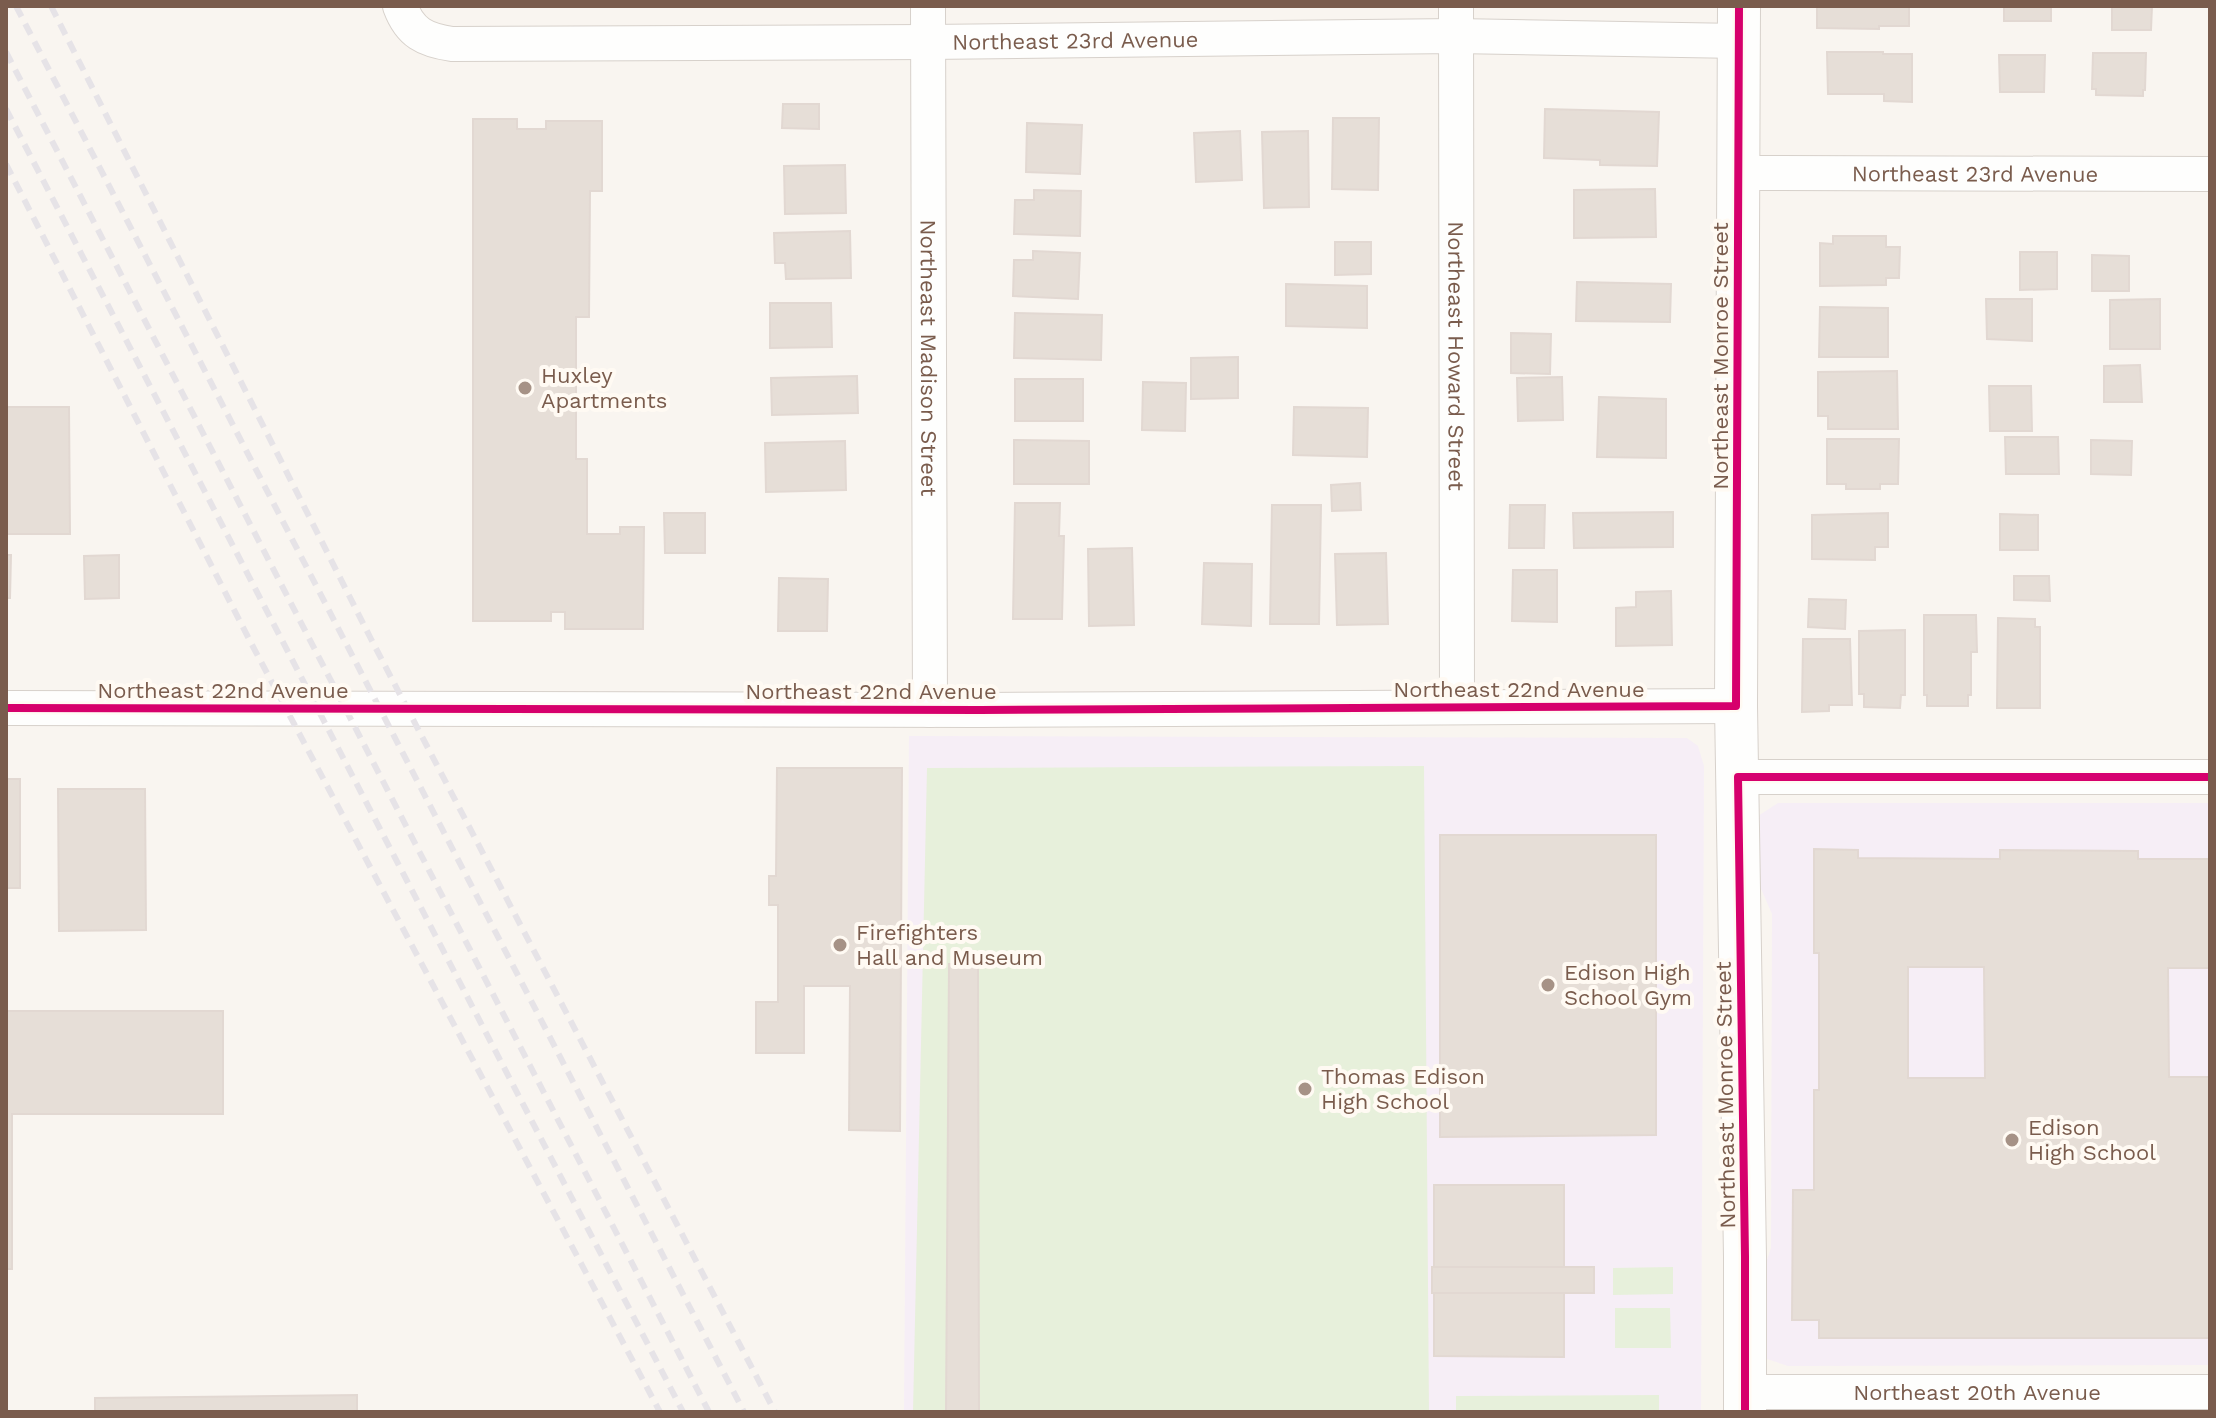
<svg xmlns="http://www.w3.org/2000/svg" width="2216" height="1418" font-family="'Work Sans',sans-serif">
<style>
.education{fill:#f6eef6}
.green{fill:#e7f0db}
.building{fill:#e6ded7;stroke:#e2d8d2;stroke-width:2;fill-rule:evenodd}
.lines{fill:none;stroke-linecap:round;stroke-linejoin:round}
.minor-casing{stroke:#d7d1cb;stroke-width:36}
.tertiary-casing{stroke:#d7d1cb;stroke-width:44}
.minor{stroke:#fefefd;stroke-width:34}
.tertiary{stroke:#fefefd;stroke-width:42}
.rail{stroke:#e6e3e7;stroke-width:6;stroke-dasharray:12 8;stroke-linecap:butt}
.cycleway-casing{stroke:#fffaf3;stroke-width:13}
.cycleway{stroke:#d6006c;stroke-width:8}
.poi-dot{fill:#a69286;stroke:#fffaf3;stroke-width:3}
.labels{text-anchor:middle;stroke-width:8;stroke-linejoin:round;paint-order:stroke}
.street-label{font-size:22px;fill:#7a5c4d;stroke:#fffaf3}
.poi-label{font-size:22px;fill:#7a5c4d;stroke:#fffaf3;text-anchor:start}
</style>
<rect width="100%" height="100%" fill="#f9f5f0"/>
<g class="education">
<polygon points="909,736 1687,738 1698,746 1704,766 1701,1412 904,1412"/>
<polygon points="1778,803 2210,803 2210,1365 1788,1366 1764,1358 1754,1298 1771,1248 1772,914 1759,884 1758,816"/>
</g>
<g class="green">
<polygon points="1424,766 1429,1412 913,1412 927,768"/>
<polygon points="1673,1267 1673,1294 1613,1295 1613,1268"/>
<polygon points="1615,1308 1670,1308 1671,1348 1615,1348"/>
<polygon points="1659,1395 1659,1412 1456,1412 1456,1396"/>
</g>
<g class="building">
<polygon points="1817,6 1909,6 1909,26 1879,26 1879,29 1817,28"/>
<rect x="2004" y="6" width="47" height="15"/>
<polygon points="2112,6 2152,6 2151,30 2112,30"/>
<polygon points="1827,52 1883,52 1883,54 1912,54 1912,102 1884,101 1884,94 1828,94"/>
<polygon points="2093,53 2146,53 2145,90 2143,90 2143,96 2096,95 2096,89 2092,89"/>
<polygon points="1999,55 2045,55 2044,92 2000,92"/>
<polygon points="783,104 819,104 819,129 782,128"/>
<polygon points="1545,109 1659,112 1657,166 1600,165 1600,160 1544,158"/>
<polygon points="1333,118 1379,118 1378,190 1332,189"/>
<polygon points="473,119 517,119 517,129 546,129 546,121 602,121 602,191 590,191 589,317 576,317 576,459 587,459 587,534 620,534 620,527 644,527 643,629 565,629 565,612 551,612 551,621 473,621"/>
<polygon points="1027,123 1082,125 1080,174 1026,172"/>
<polygon points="1240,131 1242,180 1196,182 1194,133"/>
<polygon points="1308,131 1309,207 1264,208 1262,132"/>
<polygon points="845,165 846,213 785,214 784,166"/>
<polygon points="1655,189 1656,237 1574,238 1574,190"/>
<polygon points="1034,190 1081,191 1080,236 1014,234 1015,200 1034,200"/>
<polygon points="850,231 851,278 786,279 785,263 775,263 774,233"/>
<polygon points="1833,236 1886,236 1886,247 1900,247 1899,278 1886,278 1886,285 1820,286 1820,243 1833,244"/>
<polygon points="1335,242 1371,242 1371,274 1335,275"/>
<polygon points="1033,251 1080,253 1078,299 1013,296 1014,260 1033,260"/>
<polygon points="2020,252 2057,252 2057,289 2020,290"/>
<polygon points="2092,255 2129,256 2129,291 2092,291"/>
<polygon points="1577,282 1671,284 1670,322 1576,321"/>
<polygon points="1286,284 1367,286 1367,328 1286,326"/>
<polygon points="1986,299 2032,299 2032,341 1987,339"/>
<polygon points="2160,299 2160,349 2110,349 2110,300"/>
<polygon points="770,303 831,303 832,347 770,348"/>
<polygon points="1820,307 1888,308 1888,357 1819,357"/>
<polygon points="1015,313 1102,315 1101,360 1014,358"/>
<polygon points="1511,333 1551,334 1550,374 1511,373"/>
<polygon points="1238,357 1238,398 1191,399 1191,358"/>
<polygon points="2140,365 2142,402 2104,402 2104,366"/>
<polygon points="1897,371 1898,429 1828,429 1828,416 1818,416 1818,372"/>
<polygon points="857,376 858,413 772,415 771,378"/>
<polygon points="1562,377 1563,420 1518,421 1517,378"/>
<rect x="1015" y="379" width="68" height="42"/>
<polygon points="1143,382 1186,383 1185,431 1142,430"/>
<polygon points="1989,386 2031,386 2032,431 1990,431"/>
<polygon points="1599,397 1666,399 1666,458 1597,457"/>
<polygon points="6,407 69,407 70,534 6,534"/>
<polygon points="1294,407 1368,408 1367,457 1293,455"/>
<polygon points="2005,437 2058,437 2059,474 2006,474"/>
<polygon points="1827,439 1899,439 1898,484 1880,484 1880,489 1846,489 1846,484 1827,484"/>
<polygon points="1014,440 1089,441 1089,484 1014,484"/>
<polygon points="2091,440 2132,441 2131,475 2091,474"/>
<polygon points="845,441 846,490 766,492 765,443"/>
<polygon points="1360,483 1361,510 1332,511 1331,485"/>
<polygon points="1015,503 1060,503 1059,536 1064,536 1062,619 1013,619"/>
<polygon points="1272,505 1321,505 1319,624 1270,624"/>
<polygon points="1510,505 1545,505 1544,548 1509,548"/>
<polygon points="1673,512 1673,547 1574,548 1573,513"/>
<polygon points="664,513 705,513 705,553 665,553"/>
<polygon points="1888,513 1888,547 1875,547 1875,560 1812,559 1812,515"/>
<polygon points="2000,514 2038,515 2038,550 2000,550"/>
<polygon points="1132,548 1134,625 1089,626 1088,549"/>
<polygon points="1386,553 1388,624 1337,625 1335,554"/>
<polygon points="6,555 11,555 10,598 6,598"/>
<polygon points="119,555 119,598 85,599 84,556"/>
<polygon points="1204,563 1252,564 1251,626 1202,624"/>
<polygon points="1513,570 1557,570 1557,622 1512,621"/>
<polygon points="2014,576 2049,576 2050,601 2014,600"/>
<polygon points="779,578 828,579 827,631 778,631"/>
<polygon points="1671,591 1672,645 1616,646 1616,608 1636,607 1636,592"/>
<polygon points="1809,599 1846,600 1845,629 1808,627"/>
<polygon points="1924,615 1976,615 1977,652 1971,652 1971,695 1968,695 1968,706 1927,706 1927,695 1924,695"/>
<polygon points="1998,618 2035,619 2035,627 2040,627 2040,708 1997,708"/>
<polygon points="1905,630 1905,695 1901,695 1900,708 1864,707 1864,694 1859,694 1859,631"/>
<polygon points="1803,639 1850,639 1852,705 1829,705 1829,711 1802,712"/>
<polygon points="777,768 902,768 900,1131 849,1130 850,986 804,986 804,1053 756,1053 756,1002 778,1002 778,905 769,905 769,876 776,876"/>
<rect x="6" y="779" width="14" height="109"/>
<polygon points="58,789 145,789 146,930 59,931"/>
<polygon points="1440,835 1656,835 1656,1135 1440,1137"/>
<path d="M1814,849L1858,850V858L2000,859V850L2138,851V859H2210V968H2168L2169,1077H2210V1338H1819V1320H1792L1793,1190H1814V1090H1819V953H1814ZM1908,967H1984L1985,1078H1908Z"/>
<polygon points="949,964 978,964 979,1412 946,1412"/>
<polygon points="6,1011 223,1011 223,1114 12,1114 12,1269 6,1269"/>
<polygon points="1434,1185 1564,1185 1564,1357 1434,1356"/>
<rect x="1432" y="1267" width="162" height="26"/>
<polygon points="357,1395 357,1412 95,1412 95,1398"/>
</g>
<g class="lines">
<g class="minor-casing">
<g id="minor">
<path id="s1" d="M400,6C410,33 425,40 452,44L928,42L1456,36L1739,41"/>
<path id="s2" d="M928,6L930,710"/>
<path id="s3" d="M1456,6L1457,707"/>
<path id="s4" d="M1739,173L2210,174"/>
<polyline points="6,708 980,710 1736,706"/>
<polyline points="1738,777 2210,777"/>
<path id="s5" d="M1745,1392H2210"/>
</g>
</g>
<g class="tertiary-casing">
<polyline id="tertiary" points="1739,6 1736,706 1745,1257 1745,1412"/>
</g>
<use href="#minor" class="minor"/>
<use href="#tertiary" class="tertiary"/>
<g class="rail">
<polyline points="16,6 744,1412"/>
<polyline points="51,6 371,639 775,1412"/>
<polyline points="6,52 709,1412"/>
<polyline points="6,109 683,1412"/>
<polyline points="6,164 250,641 660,1412"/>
</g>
<g class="cycleway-casing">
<g id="cycleway">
<polyline points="6,708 980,710 1736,706 1739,6"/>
<polyline points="1745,1412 1745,1257 1738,777 2210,777"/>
</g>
</g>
<use href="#cycleway" class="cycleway"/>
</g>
<g class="poi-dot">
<circle cx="525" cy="388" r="8"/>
<circle cx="840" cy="945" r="8"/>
<circle cx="1548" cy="985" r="8"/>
<circle cx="1305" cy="1089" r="8"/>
<circle cx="2012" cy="1140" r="8"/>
</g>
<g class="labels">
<g class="street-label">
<text dy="8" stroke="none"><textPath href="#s1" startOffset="692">Northeast 23rd Avenue</textPath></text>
<text dy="8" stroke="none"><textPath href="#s4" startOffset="236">Northeast 23rd Avenue</textPath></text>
<text transform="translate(1720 356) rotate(-90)" y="8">Northeast Monroe Street</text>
<text dy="8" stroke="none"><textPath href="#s3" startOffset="350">Northeast Howard Street</textPath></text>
<text dy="8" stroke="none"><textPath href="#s2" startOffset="352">Northeast Madison Street</textPath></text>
<text x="1519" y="697">Northeast 22nd Avenue</text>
<text x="223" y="698">Northeast 22nd Avenue</text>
<text x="871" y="699">Northeast 22nd Avenue</text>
<text transform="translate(1725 1095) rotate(-91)" y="8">Northeast Monroe Street</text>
<text dy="8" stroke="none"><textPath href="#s5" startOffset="232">Northeast 20th Avenue</textPath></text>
</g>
<g class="poi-label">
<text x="541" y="383">Huxley<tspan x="541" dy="25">Apartments</tspan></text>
<text x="856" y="940">Firefighters<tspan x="856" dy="25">Hall and Museum</tspan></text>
<text x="1564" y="980">Edison High<tspan x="1564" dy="25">School Gym</tspan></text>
<text x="1321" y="1084">Thomas Edison<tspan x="1321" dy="25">High School</tspan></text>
<text x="2028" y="1135">Edison<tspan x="2028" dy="25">High School</tspan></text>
</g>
</g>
<rect width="2216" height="1418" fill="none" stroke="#7a5c4d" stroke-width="16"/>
</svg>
